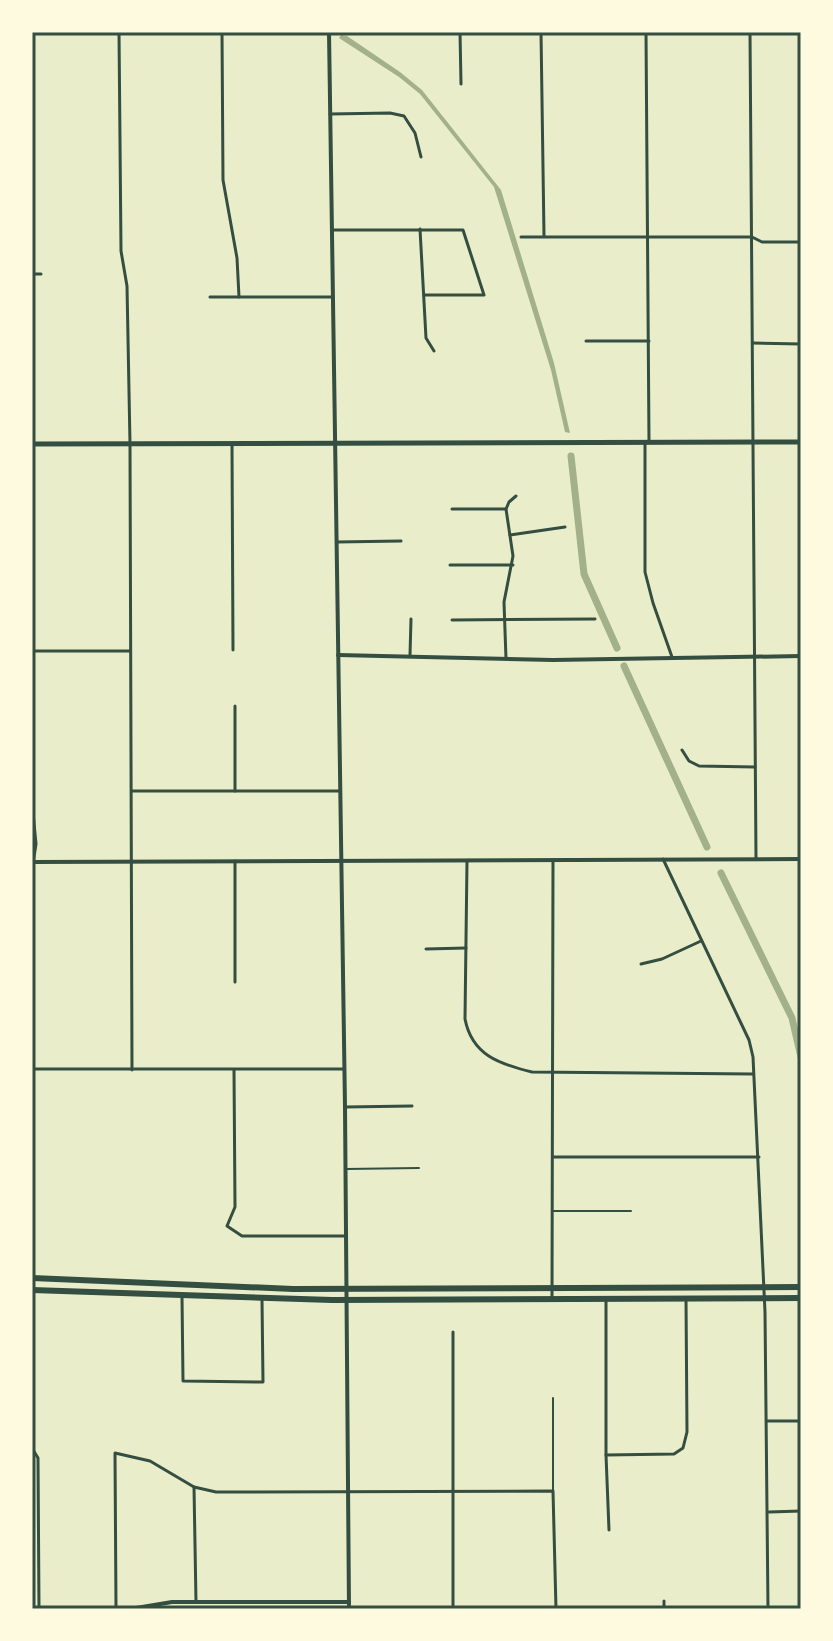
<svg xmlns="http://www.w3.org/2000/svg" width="833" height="1641" font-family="Lato,sans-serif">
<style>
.water{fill:#a3b18a}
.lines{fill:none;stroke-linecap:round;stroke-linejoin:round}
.canal{stroke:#a3b18a;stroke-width:7}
.service{stroke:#344e41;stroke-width:2}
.minor{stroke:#344e41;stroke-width:3}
.tertiary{stroke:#344e41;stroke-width:4}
.secondary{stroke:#344e41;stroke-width:5}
.trunk{stroke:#344e41;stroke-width:6}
.neatline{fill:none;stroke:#344e41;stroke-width:3}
</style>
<rect width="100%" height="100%" fill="#e9edc9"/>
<polygon class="water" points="341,35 347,36 400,72 422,90 501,190 554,363 570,433 565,432 551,370 494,187 420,94 399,77 339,38"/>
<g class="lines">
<g class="canal">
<polyline points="571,456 584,574 617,648"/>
<polyline points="624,666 707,847"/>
<polyline points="721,873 792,1018 801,1057"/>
</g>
<g class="service">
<polyline points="346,1169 419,1168"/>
<polyline points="553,1211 631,1211"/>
<polyline points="553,1490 553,1398"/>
</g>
<g class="minor">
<polyline points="119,32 121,251 127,286 130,444 132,1070"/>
<polyline points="222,32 223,180 237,258 239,297"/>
<polyline points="460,32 461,84"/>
<polyline points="541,32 544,236"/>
<polyline points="646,32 649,442"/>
<polyline points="750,32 756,859"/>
<polyline points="330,114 390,113 404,116 415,133 421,157"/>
<polyline points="420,229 426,338 434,351"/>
<polyline points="332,230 463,230 484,295 425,295"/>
<polyline points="521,237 752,237 762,242 801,242"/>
<polyline points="32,274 41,274"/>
<polyline points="210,297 333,297"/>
<polyline points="586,341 649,341"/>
<polyline points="753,343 801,344"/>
<polyline points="645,442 645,572 653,603 672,657"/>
<polyline points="232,444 233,650"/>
<polyline points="452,509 506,509"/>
<polyline points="510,535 565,527"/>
<polyline points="337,542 401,541"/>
<polyline points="450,565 513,565"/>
<polyline points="452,620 595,619"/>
<polyline points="32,651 130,651"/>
<polyline points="410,655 411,619"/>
<polyline points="506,659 504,602 513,556 506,509 509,502 516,496"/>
<polyline points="235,706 235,791"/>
<polyline points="682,750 689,761 699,766 755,767"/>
<polyline points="132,791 340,791"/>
<polyline points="32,802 36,844 32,870 32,1097"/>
<polyline points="663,859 749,1040 753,1057 765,1312 768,1609"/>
<path d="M467,861L465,1019C472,1055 499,1064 532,1072L753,1074"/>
<polyline points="426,949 466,948"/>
<polyline points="641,964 662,959 701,941"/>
<polyline points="235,982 235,861"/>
<polyline points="33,1069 343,1069"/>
<polyline points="234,1070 235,1207 227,1226 242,1236 346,1236"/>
<polyline points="345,1107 412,1106"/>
<polyline points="553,1157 759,1157"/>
<polyline points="182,1296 183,1381 263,1382 262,1299"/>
<polyline points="606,1299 606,1455 609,1530"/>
<polyline points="552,1300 553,860"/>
<polyline points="767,1421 801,1421"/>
<polyline points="32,1448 38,1458 39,1609"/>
<polyline points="606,1455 674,1454 683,1448 687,1432 686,1299"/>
<polyline points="194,1487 196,1602"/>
<polyline points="769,1512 801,1511"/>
<polyline points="664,1601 664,1609"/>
<polyline points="116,1608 115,1453 150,1461 194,1487 216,1492 553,1491 556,1609"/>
<polyline points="453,1609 453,1332"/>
</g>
<g class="tertiary">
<polyline points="329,32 345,1107 349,1609"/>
<polyline points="338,655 553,660 801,656"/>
<polyline points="32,862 801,859"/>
<polyline points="32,1609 130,1609 172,1602 349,1602"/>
</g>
<polyline class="secondary" points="32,444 801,442"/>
<g class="trunk">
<polyline points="32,1278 293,1289 801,1287"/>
<polyline points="32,1290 332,1300 801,1298"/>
</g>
</g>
<rect width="833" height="1641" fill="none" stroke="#fefae0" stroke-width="68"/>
<rect x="34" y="34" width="765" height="1573" class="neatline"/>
</svg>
